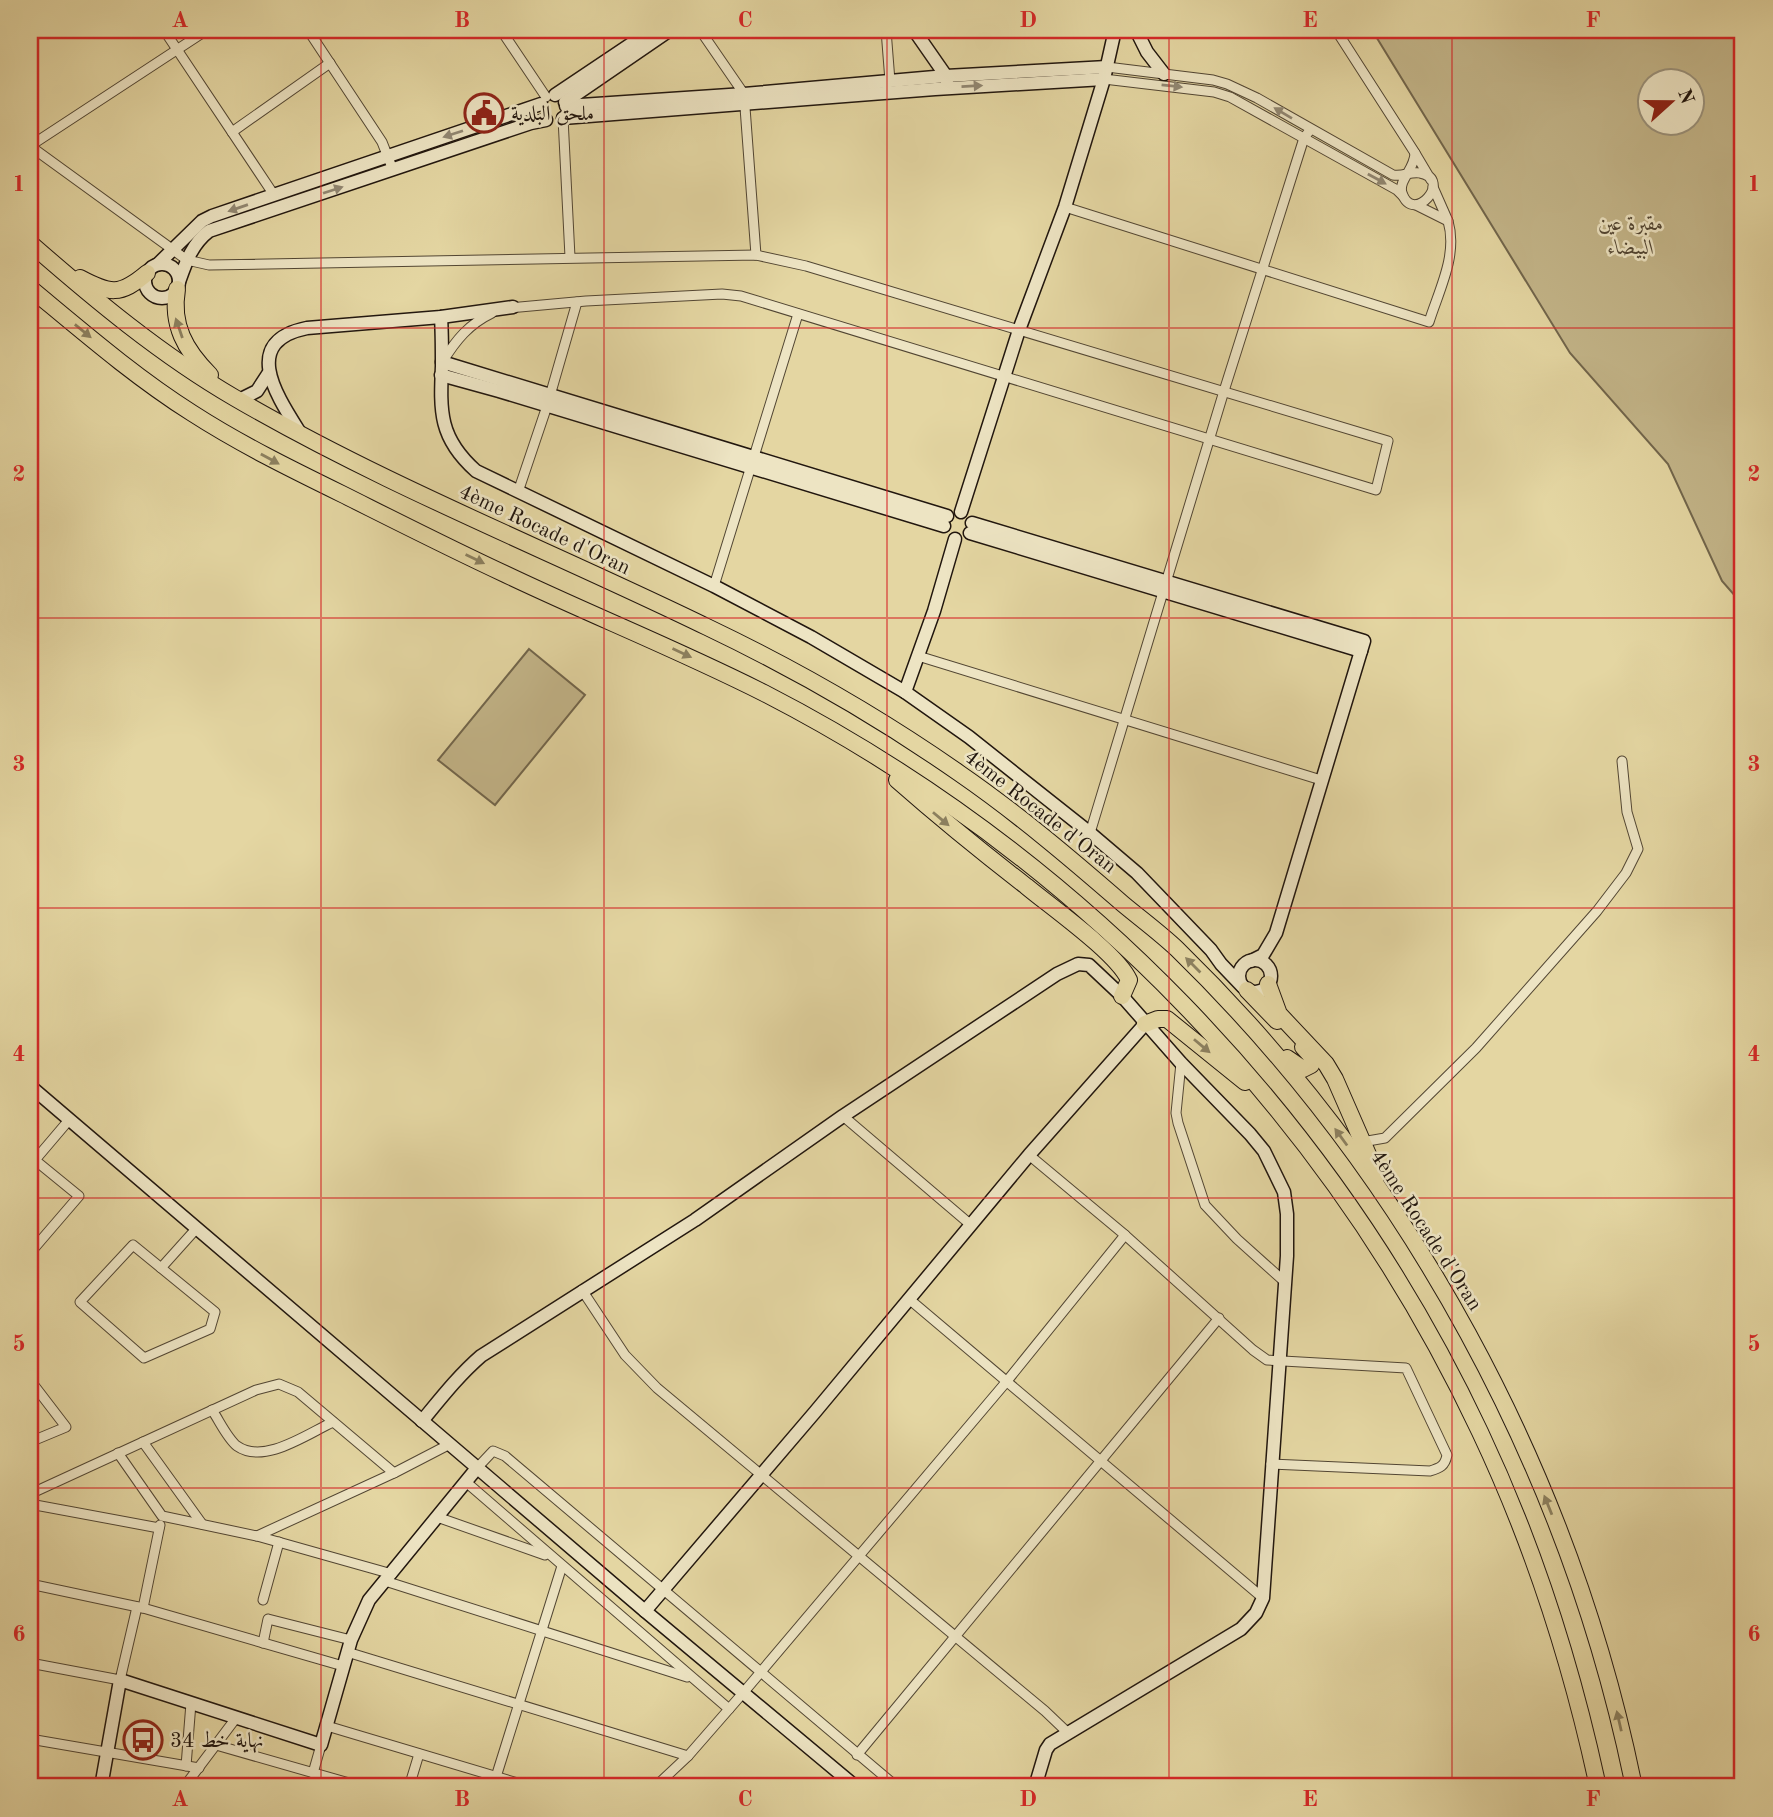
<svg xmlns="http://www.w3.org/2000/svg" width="1773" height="1817" font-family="'Old Standard TT',Amiri,serif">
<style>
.green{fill:#c3b589;stroke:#72664c;stroke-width:2;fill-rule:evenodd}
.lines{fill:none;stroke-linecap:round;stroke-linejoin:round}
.street-casing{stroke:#524633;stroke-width:11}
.secondary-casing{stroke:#21160e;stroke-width:15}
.highway-casing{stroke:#21160e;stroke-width:18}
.street{stroke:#ede4c3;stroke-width:9}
.secondary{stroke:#ede4c3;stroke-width:12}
.highway{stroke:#e4d6a2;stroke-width:16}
.oneway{fill:#918772}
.oneway2{fill:#8c805f}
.grid{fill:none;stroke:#d62828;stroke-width:2;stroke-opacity:0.55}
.labels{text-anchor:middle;stroke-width:5;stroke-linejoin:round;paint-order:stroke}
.poi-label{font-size:21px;fill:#21160e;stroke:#ede4c3;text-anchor:start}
.park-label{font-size:21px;font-style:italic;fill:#524633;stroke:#ede4c3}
.street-label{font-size:21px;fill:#21160e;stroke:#ede4c3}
.neatline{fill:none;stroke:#d62828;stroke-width:2.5}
.grid-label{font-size:23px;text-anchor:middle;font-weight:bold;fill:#d62828}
</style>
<rect width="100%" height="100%" fill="#e4d6a2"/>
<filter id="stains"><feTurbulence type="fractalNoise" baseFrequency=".00286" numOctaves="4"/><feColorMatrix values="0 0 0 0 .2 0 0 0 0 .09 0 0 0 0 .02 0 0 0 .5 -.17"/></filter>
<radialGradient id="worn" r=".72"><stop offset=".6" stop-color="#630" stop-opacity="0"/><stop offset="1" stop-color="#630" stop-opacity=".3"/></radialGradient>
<g class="green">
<path d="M1372,30H1743V605L1722,581L1668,464L1570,353ZM1650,80H1692V122H1650Z"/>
<polygon points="529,649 585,695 495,805 438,760"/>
</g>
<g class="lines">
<g class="street-casing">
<g id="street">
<polyline points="164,30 274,195"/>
<polyline points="308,30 382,142 393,170"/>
<polyline points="501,30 546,97"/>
<polyline points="700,30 744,94 756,255"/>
<polyline points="886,30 890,81"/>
<polyline points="1336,30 1415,153"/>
<path d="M1107,67L1213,80L1227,84L1257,98L1393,175C1403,177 1411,171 1420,173C1454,179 1413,226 1402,193C1398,180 1415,169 1415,153L1431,180"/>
<polyline points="1104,79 1214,92 1230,97 1397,190 1403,196"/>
<polyline points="563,118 570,257"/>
<polyline points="232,132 330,63"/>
<polyline points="30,146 187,260 209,265 756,255 806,266 1388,441 1376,490 741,296 722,294 586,301 509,308"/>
<polyline points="30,146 207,30"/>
<polyline points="1416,205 1448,221 1433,187"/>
<path d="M1065,207L1429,322C1439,290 1458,255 1448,221"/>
<path d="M443,361C456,340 469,324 492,313"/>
<polyline points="518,492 547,406 577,302"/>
<polyline points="714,586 798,314"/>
<polyline points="918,656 1321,780"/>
<polyline points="1090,833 1224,391 1304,138 1310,130"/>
<polyline points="1181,1063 1176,1113 1178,1123 1205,1205 1237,1239 1286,1283"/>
<polyline points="843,1116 971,1225"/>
<polyline points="1362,1142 1385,1138 1476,1048 1597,911 1626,873 1638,849 1627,812 1622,761"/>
<polyline points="30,1156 79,1196 30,1253"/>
<polyline points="35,1160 69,1120"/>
<path d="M1125,1235L1253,1350L1267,1360L1406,1368L1447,1455C1445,1466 1440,1468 1430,1471L1271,1464"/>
<polygon points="133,1245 215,1312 210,1329 144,1358 80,1302"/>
<polyline points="161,1268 196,1229"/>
<polyline points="582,1290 625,1355 657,1388 1045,1711 1067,1732"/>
<polyline points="909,1299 1263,1598"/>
<polyline points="30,1380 66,1427 30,1442"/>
<path d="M212,1410C219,1420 227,1438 237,1446C264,1465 307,1434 333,1422"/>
<polyline points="143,1442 202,1524"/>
<polyline points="118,1453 162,1516 257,1536 392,1574"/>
<polyline points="477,1468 493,1451 505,1456 897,1787"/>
<polyline points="466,1482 729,1709"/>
<polyline points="30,1494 256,1390 279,1384 298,1392 394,1473"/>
<polyline points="30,1504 159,1528"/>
<polyline points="437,1517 545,1555"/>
<polyline points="257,1536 394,1473 450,1444"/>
<polyline points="385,1581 687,1677"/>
<polyline points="30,1584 143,1608 343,1666"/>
<polyline points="263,1600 279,1542"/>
<polyline points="143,1608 160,1525"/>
<polyline points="263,1643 268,1619 351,1640"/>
<polyline points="347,1652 688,1756"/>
<polyline points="30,1663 120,1680 137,1607"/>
<polyline points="327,1726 531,1787"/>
<polyline points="30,1739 199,1768"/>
<polyline points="216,1745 363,1787"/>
<polyline points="857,1755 1219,1318"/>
<polyline points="186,1766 191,1703"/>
<polyline points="313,1773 321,1745"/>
<polyline points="496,1777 562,1566"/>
<polyline points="184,1787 236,1718"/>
<polyline points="409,1787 419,1754"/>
<polyline points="655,1787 688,1756 743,1693 1007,1381 1125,1235 1029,1155"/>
</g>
</g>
<g class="secondary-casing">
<g id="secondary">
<polyline points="914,30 946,76 947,82"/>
<polyline points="1136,30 1147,52 1164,74"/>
<polyline points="555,95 652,30"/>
<polyline points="565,102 670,30"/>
<polyline points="566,106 744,94 946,76 1107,67"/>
<polyline points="563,118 935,89 1104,79"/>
<circle cx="162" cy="281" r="17"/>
<polyline points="158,264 202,221 212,216 541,104"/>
<path d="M179,282C186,262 192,244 209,231L531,123L546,120"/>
<path d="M441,317C442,333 442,350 442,366C440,412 439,438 476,471L714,586L811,637L905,692L969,737L1090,833L1137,873L1211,950L1221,964L1243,987"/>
<polyline points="442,362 947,516"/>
<polyline points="441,375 499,391 944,526"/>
<polyline points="239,400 257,391 268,374"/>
<path d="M302,436C279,399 238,342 307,328L441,317L513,307"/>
<polyline points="961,512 1019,330 1065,207 1104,79 1115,30"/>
<polyline points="972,523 1364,641 1276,933 1263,955 1251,961"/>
<polyline points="970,533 1361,651"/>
<polyline points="905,692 934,611 955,539"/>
<circle cx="1255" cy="976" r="16"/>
<polyline points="30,1086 645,1611 856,1787"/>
<path d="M422,1421C441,1398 459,1375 481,1356L695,1220L843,1116L1057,974L1078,964L1089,965L1122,996L1181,1063L1250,1134L1264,1151L1284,1192L1287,1214V1256L1263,1598L1256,1613L1241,1629L1050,1744L1046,1750L1035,1787"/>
<polyline points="645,1611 815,1412 1029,1155 1145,1024"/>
<polyline points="101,1787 120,1680 321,1745 351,1640 369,1600 477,1468"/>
</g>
</g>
<g class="highway-casing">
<g id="highway">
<path d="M30,243C94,299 161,355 235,398C386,486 549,550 707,627C795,669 879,717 959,773C1017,813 1070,858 1123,904C1141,919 1160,933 1177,949C1408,1174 1570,1471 1634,1787"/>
<path d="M80,278C110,294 120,296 147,273"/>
<path d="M30,288C82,331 135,377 192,413C240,444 291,469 342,494C396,521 451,549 505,574C591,615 679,650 764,693C1075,853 1331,1115 1480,1432C1533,1544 1572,1666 1598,1787"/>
<path d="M177,289C171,325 185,350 210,375"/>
<path d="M897,780C939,817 982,852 1026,886C1051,907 1117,953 1129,980L1122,996"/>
<polyline points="1268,984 1279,1014 1326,1064 1335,1079 1377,1175"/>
<polyline points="1247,990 1277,1021"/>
<polyline points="1145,1024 1158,1019 1167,1019 1245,1082"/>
<polyline points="1287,1058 1303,1069 1311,1065 1312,1057 1303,1047"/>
</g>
</g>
<use href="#street" class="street"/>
<use href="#secondary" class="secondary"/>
<use href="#highway" class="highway"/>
</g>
<defs><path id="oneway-solid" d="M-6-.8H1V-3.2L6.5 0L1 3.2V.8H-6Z" transform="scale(1.75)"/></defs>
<g class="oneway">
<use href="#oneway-solid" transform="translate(972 86) rotate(-3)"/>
<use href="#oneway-solid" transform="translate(1172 86) rotate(6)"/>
<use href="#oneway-solid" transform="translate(1283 113) rotate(-149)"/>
<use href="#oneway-solid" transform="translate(453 134) rotate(162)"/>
<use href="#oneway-solid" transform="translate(1377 179) rotate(29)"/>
<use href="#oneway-solid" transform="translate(333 190) rotate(-18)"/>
<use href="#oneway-solid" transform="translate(238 208) rotate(161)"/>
</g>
<g class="oneway2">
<use href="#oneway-solid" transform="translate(179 328) rotate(-109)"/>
<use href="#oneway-solid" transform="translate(83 331) rotate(39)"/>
<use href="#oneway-solid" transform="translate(270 459) rotate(29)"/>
<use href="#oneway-solid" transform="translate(475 559) rotate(26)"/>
<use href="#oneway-solid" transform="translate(682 653) rotate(25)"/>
<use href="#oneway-solid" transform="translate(941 819) rotate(40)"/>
<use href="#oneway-solid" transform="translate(1193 965) rotate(-135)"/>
<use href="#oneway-solid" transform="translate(1202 1046) rotate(40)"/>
<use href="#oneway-solid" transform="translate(1341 1137) rotate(-126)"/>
<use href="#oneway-solid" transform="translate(1548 1505) rotate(-112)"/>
<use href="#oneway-solid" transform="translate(1619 1721) rotate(-103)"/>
</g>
<path class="grid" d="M321,30V1787M604,30V1787M887,30V1787M1169,30V1787M1452,30V1787M30,328H1743M30,618H1743M30,908H1743M30,1198H1743M30,1488H1743"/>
<defs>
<g id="civic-ring" transform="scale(2.0125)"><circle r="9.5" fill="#ede4c3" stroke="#8f2418" stroke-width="1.5"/><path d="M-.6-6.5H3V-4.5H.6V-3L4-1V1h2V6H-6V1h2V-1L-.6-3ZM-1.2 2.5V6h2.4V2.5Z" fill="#8f2418"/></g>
<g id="bus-ring" transform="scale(2.0125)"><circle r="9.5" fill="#ede4c3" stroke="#8f2418" stroke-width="1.5"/><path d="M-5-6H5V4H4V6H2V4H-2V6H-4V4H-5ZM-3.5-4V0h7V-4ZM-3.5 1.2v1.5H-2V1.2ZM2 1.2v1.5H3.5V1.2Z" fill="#8f2418"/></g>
</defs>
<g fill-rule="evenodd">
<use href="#civic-ring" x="484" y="113"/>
<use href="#bus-ring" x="143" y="1740"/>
</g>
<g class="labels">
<g class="poi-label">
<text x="511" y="120">ملحق البلدية</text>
<text x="170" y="1747">نهاية خط 34</text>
</g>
<g class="park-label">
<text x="1631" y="230">مقبرة عين<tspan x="1631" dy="24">البيضاء</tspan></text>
</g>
<g class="street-label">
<text transform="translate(545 529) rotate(25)" y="7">4ème Rocade d'Oran</text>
<text transform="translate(1041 811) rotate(38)" y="7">4ème Rocade d'Oran</text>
<text transform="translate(1427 1230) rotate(57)" y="7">4ème Rocade d'Oran</text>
</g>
</g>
<rect width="1773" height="1817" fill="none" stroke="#e4d6a2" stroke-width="77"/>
<g transform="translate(1671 102) rotate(69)"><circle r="33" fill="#ede4c3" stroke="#9b927b" stroke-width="2"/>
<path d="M0-5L12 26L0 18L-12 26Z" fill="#8f2418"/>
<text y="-10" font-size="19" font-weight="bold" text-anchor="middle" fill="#21160e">N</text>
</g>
<rect x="38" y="38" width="1696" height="1740" class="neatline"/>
<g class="grid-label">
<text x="180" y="27">A</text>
<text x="462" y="27">B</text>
<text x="745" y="27">C</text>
<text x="1028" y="27">D</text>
<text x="1310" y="27">E</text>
<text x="1593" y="27">F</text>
<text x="19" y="191">1</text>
<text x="1754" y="191">1</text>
<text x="19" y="481">2</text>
<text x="1754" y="481">2</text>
<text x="19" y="771">3</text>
<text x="1754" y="771">3</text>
<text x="19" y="1061">4</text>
<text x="1754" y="1061">4</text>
<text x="19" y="1351">5</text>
<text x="1754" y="1351">5</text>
<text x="19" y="1641">6</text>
<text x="1754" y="1641">6</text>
<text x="180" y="1806">A</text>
<text x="462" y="1806">B</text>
<text x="745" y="1806">C</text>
<text x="1028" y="1806">D</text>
<text x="1310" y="1806">E</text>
<text x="1593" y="1806">F</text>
</g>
<rect width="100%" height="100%" filter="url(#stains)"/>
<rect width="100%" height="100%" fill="url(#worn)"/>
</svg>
